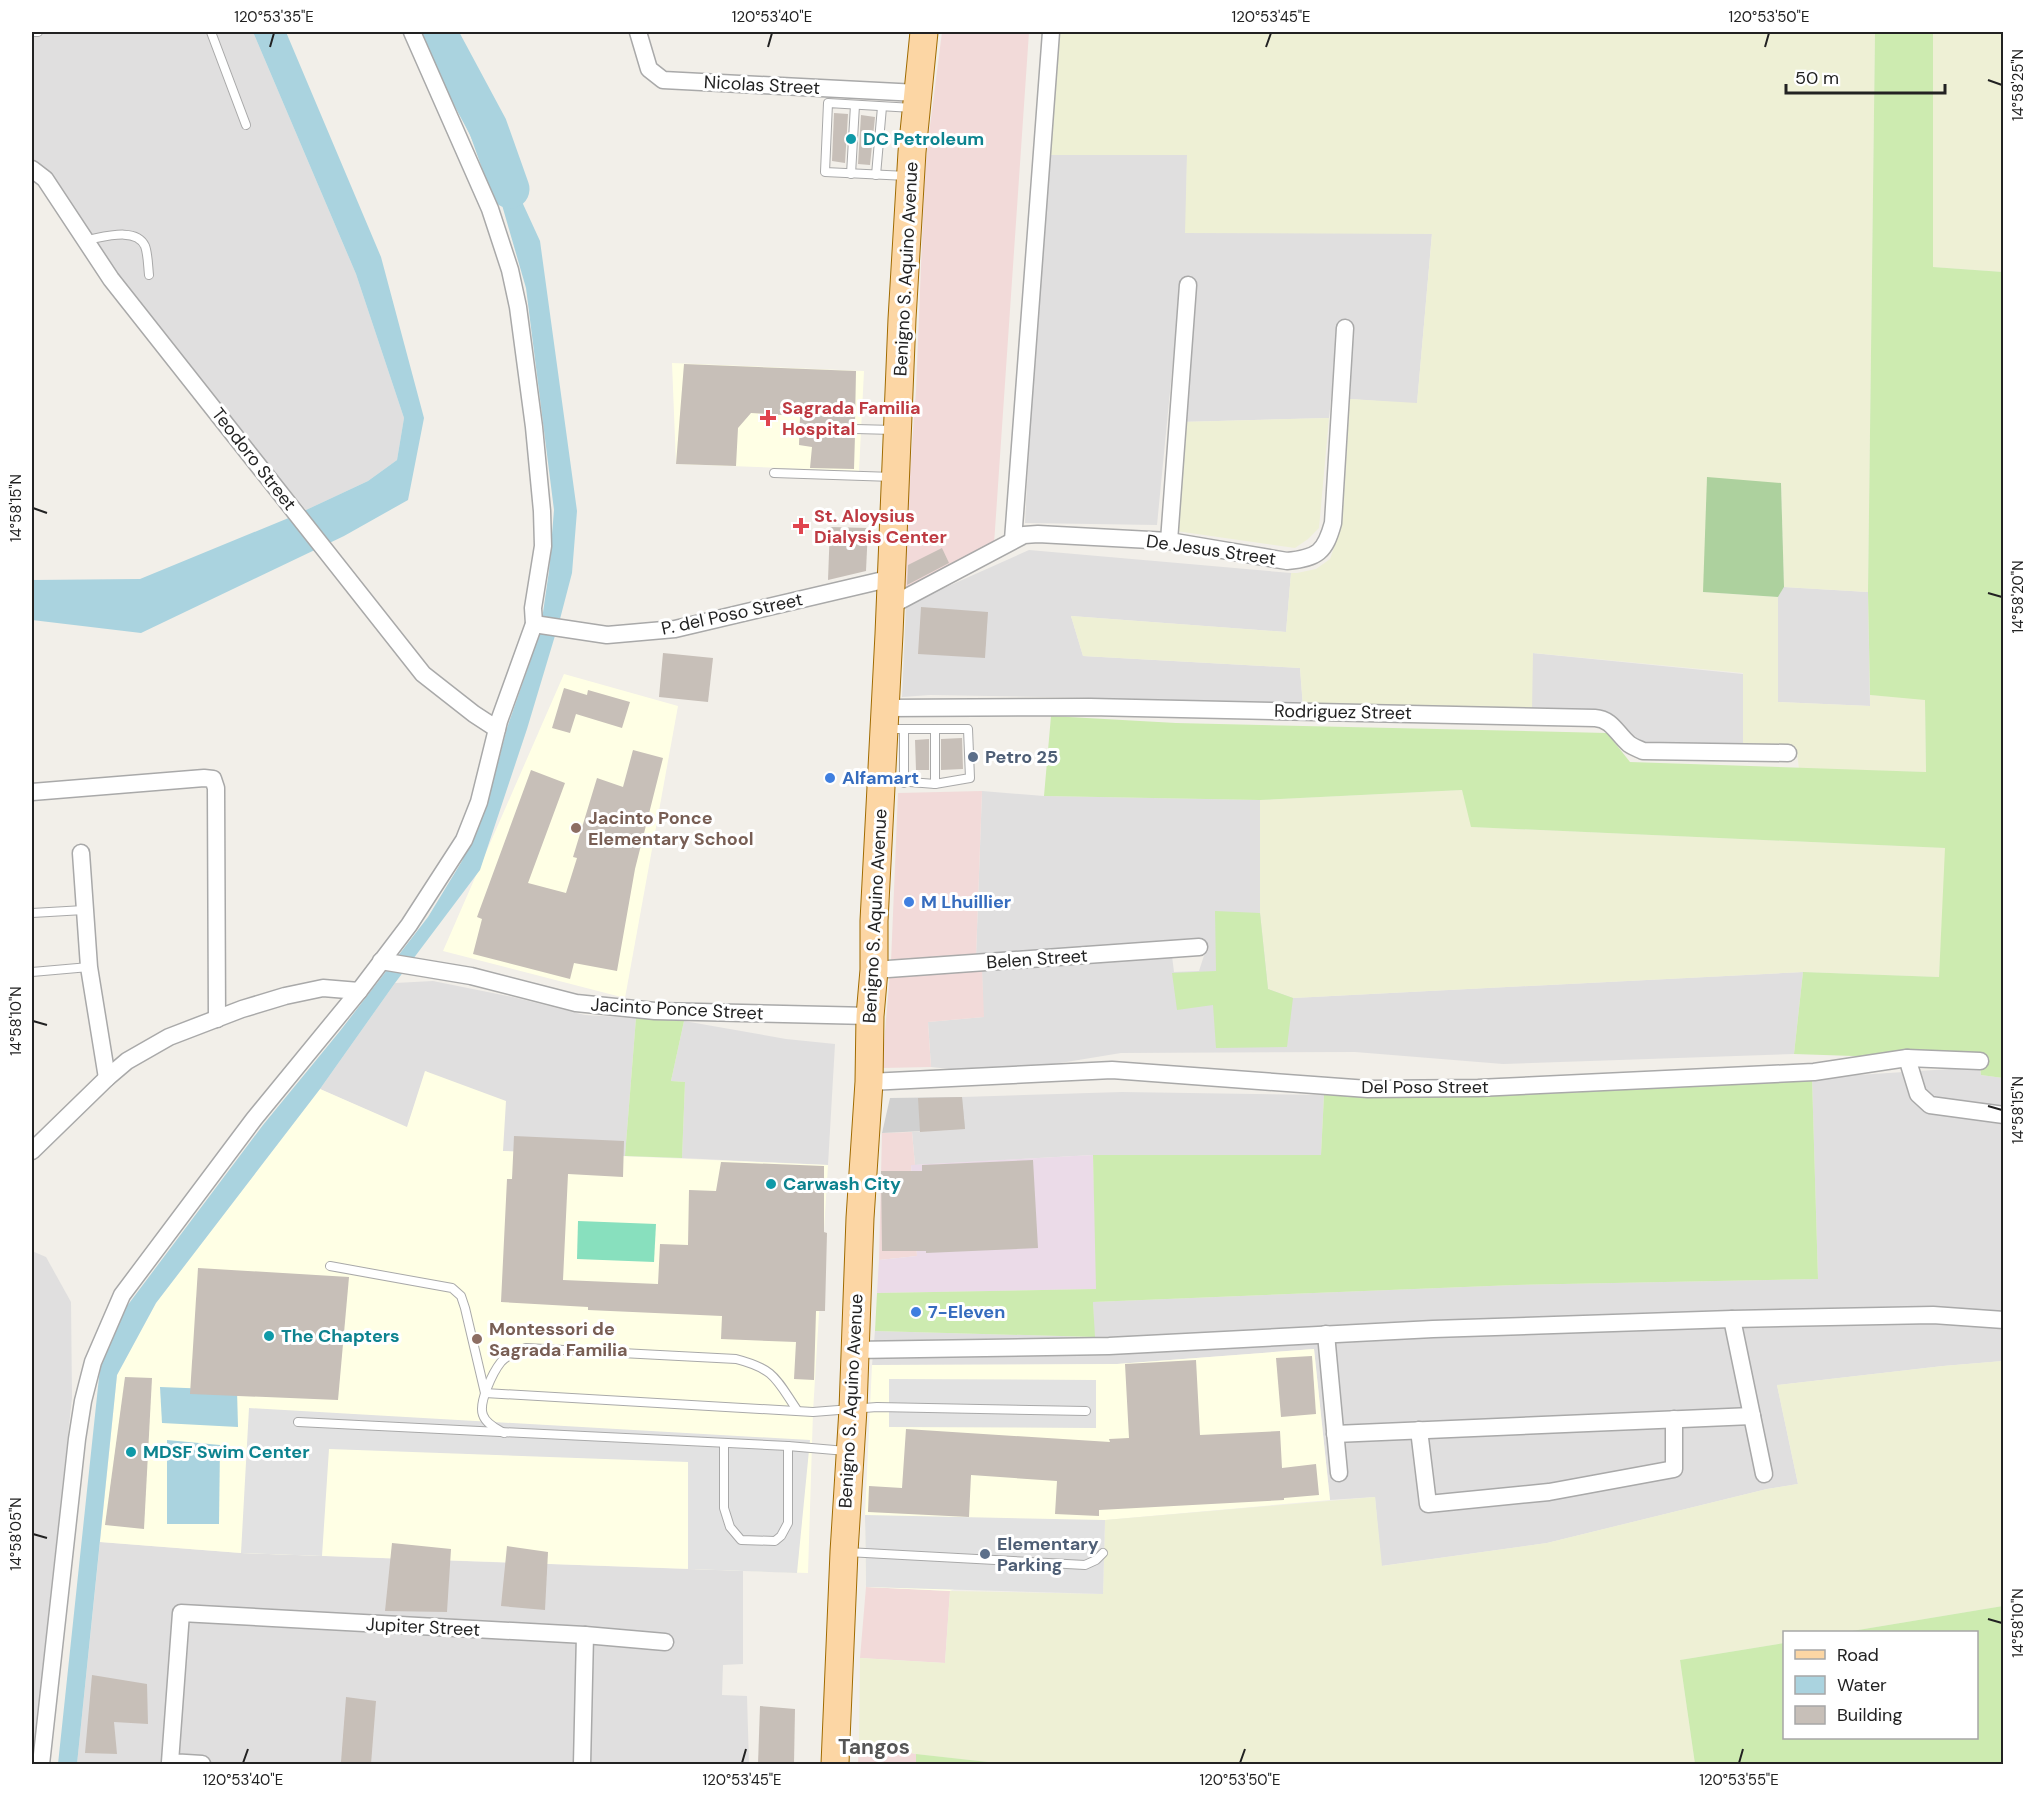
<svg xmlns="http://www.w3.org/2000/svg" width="2035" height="1796" font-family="'DM Sans',sans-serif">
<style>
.residential{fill:#e0dfdf}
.commercial{fill:#f2dad9}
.industrial{fill:#ebdbe8}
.education{fill:#ffffe5}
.religious{fill:#d0d0d0}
.farmland{fill:#eef0d5}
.grass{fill:#cdebb0}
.forest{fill:#add19e}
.pitch{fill:#88e0be}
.parking{fill:#e2e2e2}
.water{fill:#aad3df}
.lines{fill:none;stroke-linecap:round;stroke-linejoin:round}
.river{stroke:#aad3df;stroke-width:39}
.building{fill:#c7bfb8}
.lane-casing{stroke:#a9a9a9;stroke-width:10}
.street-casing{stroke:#a9a9a9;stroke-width:19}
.primary-casing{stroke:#a06b00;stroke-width:29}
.lane{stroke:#fff;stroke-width:8}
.street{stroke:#fff;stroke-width:16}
.primary{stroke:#fcd6a4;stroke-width:27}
.ticks{fill:none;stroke:#222;stroke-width:2}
.culture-dot{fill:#0f9aa8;stroke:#fff;stroke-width:2}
.health-dot{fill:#e0444e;stroke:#fff;stroke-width:2}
.service-dot{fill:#5c6f8a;stroke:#fff;stroke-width:2}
.shop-dot{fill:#3f7fe0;stroke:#fff;stroke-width:2}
.education-dot{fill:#8d6e63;stroke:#fff;stroke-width:2}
.labels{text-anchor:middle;stroke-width:6;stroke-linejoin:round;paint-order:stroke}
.street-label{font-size:18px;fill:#222;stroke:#fff}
.culture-label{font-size:18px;font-weight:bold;fill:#0d838f;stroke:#fff;text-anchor:start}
.health-label{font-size:18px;font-weight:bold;fill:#be3a42;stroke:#fff;text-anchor:start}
.service-label{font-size:18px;font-weight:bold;fill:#4e5e75;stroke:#fff;text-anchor:start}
.shop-label{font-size:18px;font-weight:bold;fill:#366cbe;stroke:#fff;text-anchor:start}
.education-label{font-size:18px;font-weight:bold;fill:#785e54;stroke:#fff;text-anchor:start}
.quarter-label{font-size:21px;font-weight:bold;fill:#555;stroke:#fff}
.neatline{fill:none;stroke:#222;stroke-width:2}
.ticks-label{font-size:15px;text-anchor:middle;fill:#222}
</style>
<rect width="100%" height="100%" fill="#f2efe9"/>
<g class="residential">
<polygon points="32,32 253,32 356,274 404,418 397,460 368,481 306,510 145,315 32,162"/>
<polygon points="1044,155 1187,155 1186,233 1432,233 1417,404 1350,399 1354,324 1339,321 1329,418 1181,422 1196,281 1181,279 1157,525 1025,523"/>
<polygon points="1029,550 1291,573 1286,632 1071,616 1083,656 1300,668 1303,707 1093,698 930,695 902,697 906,605"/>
<polygon points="1784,587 1868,592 1870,706 1778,702 1778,597"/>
<polygon points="1532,653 1743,674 1743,746 1645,750 1609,717 1532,710"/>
<polygon points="982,791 1044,796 1260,800 1260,913 1293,998 1803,972 1794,1054 1503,1064 1355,1052 1121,1053 994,1074 931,1067 928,1022 983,1017 982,969 1172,956 1174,972 1199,971 1208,943 976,957"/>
<polygon points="433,981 513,997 585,1015 636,1018 625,1156 502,1151 426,1071 407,1128 320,1089 395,983"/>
<polygon points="684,1021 786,1039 835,1044 828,1165 682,1158 685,1082 671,1081"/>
<polygon points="1980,1067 1981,1075 2003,1078 2003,1361 1943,1366 1777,1385 1798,1484 1767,1489 1547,1543 1381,1566 1375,1497 1330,1500 1314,1349 1117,1364 872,1365 875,1331 1094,1337 1093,1302 1515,1285 1818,1279 1812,1078"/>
<polygon points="1122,1092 1324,1095 1321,1155 1093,1155 915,1165 912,1132 964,1129 962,1097"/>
<polygon points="32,1251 46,1257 71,1302 72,1398 32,1764"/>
<polygon points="100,1542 241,1553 743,1571 743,1664 723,1665 722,1695 747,1696 749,1764 77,1764"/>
</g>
<g class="commercial">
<polygon points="942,32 1029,32 994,544 901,593 916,391 925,165"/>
<polygon points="982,791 976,957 891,962 898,793"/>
<polygon points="982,969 984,1017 928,1022 931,1067 882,1068 890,972"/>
<polygon points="912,1132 915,1165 911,1166 917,1256 879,1260 882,1133"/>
<polygon points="866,1587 950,1591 945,1663 860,1658"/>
<polygon points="859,1742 916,1754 916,1764 858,1764"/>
</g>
<polygon class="industrial" points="1093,1155 1097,1289 877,1293 879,1260 917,1256 911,1165"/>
<g class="education">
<polygon points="672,363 864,371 859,471 676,464"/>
<polygon points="564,674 678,706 625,998 443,951"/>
<polygon points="425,1071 506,1101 503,1151 828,1165 813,1412 808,1573 241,1553 100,1542 117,1375 156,1303 320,1089 407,1127"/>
<polygon points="1314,1349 1330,1500 1105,1520 950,1591 866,1587 865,1515 872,1365 1117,1364"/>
</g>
<polygon class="religious" points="962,1097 965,1129 882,1133 890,1098"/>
<g class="farmland">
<polygon points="1054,32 1875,32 1868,592 1784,587 1781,483 1703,592 1778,597 1778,702 1870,706 1870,695 1925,699 1926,772 1799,769 1797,752 1743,746 1743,673 1533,653 1532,710 1303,707 1300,668 1083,656 1071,616 1286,632 1291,573 1297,573 1316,569 1330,559 1342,524 1350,399 1417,403 1432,234 1185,233 1187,155 1044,155"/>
<polygon points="1933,32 2003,32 2003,272 1933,267"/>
<polygon points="1329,418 1319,528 1308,539 1295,548 1176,531 1181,422"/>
<polygon points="1462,790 1472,827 1946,848 1939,977 1803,972 1293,998 1268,989 1260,913 1260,800"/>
<polygon points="2003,1361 2003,1606 1846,1632 1784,1632 1784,1643 1680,1660 1695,1764 1006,1764 916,1754 859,1742 860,1658 945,1663 950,1591 1103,1594 1105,1520 1375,1497 1382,1566 1547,1543 1767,1489 1798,1484 1777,1385 1943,1366"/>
</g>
<g class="grass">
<polygon points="1875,32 1933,32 1933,267 2003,272 2003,1078 1981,1075 1979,1056 1883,1057 1794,1054 1803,972 1939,977 1945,848 1471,827 1462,790 1260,800 1044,796 1051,716 1176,723 1607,733 1630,762 1926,772 1925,700 1870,695 1868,592"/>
<polygon points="1215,911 1260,913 1268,989 1293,998 1287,1047 1216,1048 1213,1005 1177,1010 1172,973 1216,971"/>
<polygon points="636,1018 684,1021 671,1081 685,1082 682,1158 625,1156"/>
<polygon points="1812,1078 1818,1279 1515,1285 1093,1302 1095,1337 875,1331 877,1293 1096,1289 1093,1155 1321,1155 1324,1095 1368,1097 1566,1093"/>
<polygon points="2003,1606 2003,1764 1695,1764 1680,1660 1784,1643 1784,1738 1976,1738 1976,1632 1846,1632"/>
<polygon points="916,1754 1006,1764 916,1764"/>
</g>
<polygon class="forest" points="1707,477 1781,483 1784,587 1778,597 1703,592"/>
<polygon class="pitch" points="578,1221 656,1224 654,1262 577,1259"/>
<g class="parking">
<polygon points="889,1379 1096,1380 1096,1428 889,1427"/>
<polygon points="249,1408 810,1440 797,1573 688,1569 688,1462 329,1449 322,1556 241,1553"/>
<polygon points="865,1515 1105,1520 1103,1594 866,1587"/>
</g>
<g class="water">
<polygon points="253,32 286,32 381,257 424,418 408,500 344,536 141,633 32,620 32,580 140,579 291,517 368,481 397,460 404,418 356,274"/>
<polygon points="423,32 444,32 540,241 577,511 572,573 560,619 527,729 480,870 395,983 320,1089 156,1303 117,1375 77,1764 58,1764 100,1368 127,1306 263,1125 340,1031 428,917 462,861 487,805 507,728 540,633 549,571 554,510 526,288 502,205"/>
<polygon points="160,1387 237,1390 238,1427 162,1423"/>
<polygon points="167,1440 220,1445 219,1524 167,1524"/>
</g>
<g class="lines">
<polyline class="river" points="437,32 488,127 510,189"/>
</g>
<g class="building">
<polygon points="834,113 848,114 845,163 832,161"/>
<polygon points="861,115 875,117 870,165 858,164"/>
<polygon points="684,364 856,371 855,423 850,425 849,429 851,434 855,435 854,469 810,468 812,447 799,445 800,416 751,413 738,428 736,466 676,464"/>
<polygon points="830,527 868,528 866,571 828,580"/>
<polygon points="942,548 949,563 907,585 908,565"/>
<polygon points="921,607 988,612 985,658 918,654"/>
<polygon points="663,653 713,658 708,702 659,697"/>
<polygon points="564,688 587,695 588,690 630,702 622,728 576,714 570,733 552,728"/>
<polygon points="962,738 963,769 941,770 941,739"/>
<polygon points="929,739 929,770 916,770 915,740"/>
<polygon points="633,750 663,758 635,869 617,971 574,963 570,979 473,954 482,919 477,917 531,770 565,783 528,883 566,893 577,858 573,857 597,778 623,787"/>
<polygon points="962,1097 965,1129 920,1132 918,1098"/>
<polygon points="514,1136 624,1141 623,1177 568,1174 563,1280 658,1284 660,1244 688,1245 689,1190 716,1191 721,1162 824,1166 824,1232 827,1233 825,1311 816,1311 814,1380 794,1379 796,1342 721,1339 722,1316 588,1310 588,1307 501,1302 507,1179 512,1179"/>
<polygon points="1033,1160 1038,1248 926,1253 926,1251 882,1251 881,1171 922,1171 922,1165"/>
<polygon points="198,1268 349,1277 338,1400 190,1394"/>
<polygon points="1312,1356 1316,1414 1281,1417 1276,1358"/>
<polygon points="1196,1360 1200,1435 1280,1431 1282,1468 1316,1464 1319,1495 1284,1498 1284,1500 1099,1510 1099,1516 1055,1514 1057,1481 971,1475 969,1517 868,1512 869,1486 902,1488 906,1429 1110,1442 1109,1439 1129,1438 1125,1364"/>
<polygon points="125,1377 152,1378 144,1529 105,1525"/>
<polygon points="392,1543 451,1549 447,1612 385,1611"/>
<polygon points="507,1546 548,1552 545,1610 501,1606"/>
<polygon points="92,1675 147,1684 148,1724 114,1722 117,1754 85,1753"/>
<polygon points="346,1697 376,1701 371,1764 341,1762"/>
<polygon points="760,1706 795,1709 794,1764 758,1764"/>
</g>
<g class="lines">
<g class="lane-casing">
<g id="lane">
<polyline points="32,32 38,32"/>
<polyline points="211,32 246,125"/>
<polyline points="851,174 855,105"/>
<polyline points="876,175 882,107"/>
<polyline points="907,176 825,172 828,103 913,108"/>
<path d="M86,240C101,238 136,226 145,246C148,254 148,266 149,275"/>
<polyline points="855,429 894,430"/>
<polyline points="774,473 893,477"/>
<polyline points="885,780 935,784 970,778 968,729 887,729"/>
<polyline points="904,783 904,729"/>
<polyline points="935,784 935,729"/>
<polyline points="32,913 84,910"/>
<polyline points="32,972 89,967"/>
<polyline points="330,1266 452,1288 461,1296 465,1308 485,1393"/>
<polyline points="485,1393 813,1412 877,1407 1086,1411"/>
<polyline points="298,1422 788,1446 846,1451"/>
<path d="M504,1433C497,1429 486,1424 483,1415C478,1403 493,1372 501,1362C507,1355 518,1351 526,1348L736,1359C775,1369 776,1379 797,1410"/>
<polyline points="724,1443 724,1508 730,1527 741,1540 775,1541 781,1536 788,1523 788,1446"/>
<polyline points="847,1552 1085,1565 1096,1560 1103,1553"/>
</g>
</g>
<g class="street-casing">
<g id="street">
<polyline points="638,32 649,69 663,80 918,93"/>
<polyline points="32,169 45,179 111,279 423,674 474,714 497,729"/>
<polyline points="1013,540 1051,32"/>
<polyline points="1169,541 1188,285"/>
<path d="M890,606L1024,535L1038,534L1169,541L1287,561C1318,558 1325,552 1333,523L1345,328"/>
<polyline points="534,624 607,635 675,629 892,578"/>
<path d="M885,708L1090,707L1595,718C1612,719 1617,734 1629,744C1633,747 1639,749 1643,751L1788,753"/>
<polyline points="32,792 204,778 213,779 216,788 217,1019"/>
<polyline points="81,853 89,967 107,1078"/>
<polyline points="381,961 471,976 576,1003 655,1011 870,1016"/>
<polyline points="874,970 1199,947"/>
<polyline points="1907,1058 1918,1094 1930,1105 2004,1115"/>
<polyline points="869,1082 1112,1070 1368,1089 1478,1088 1814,1072 1907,1058 1980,1061"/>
<polyline points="32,1151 107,1078 127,1061 169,1037 242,1009 285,996 323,988 359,991"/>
<polyline points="1732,1319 1764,1474"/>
<polyline points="1326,1334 1339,1473"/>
<polyline points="854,1350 1109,1346 1433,1329 1732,1319 1933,1315 2004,1320"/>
<polyline points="1419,1430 1428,1504 1549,1492 1674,1469 1674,1419"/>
<polyline points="1335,1434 1752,1416"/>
<polyline points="41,1764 77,1439 83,1401 93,1362 122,1295 254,1119 359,991 409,925 464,840 479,802 499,721 534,624 533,608 543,546 542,511 534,427 518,307 510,270 490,209 412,32"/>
<polyline points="202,1764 170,1762 181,1613 585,1635 665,1642"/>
<polyline points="582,1764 585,1635"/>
</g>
</g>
<g class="primary-casing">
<polyline id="primary" points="835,1764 844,1552 853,1409 860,1218 869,1082 870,1016 874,970 874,921 889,634 902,319 912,152 924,32"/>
</g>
<use href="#lane" class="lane"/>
<use href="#street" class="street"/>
<use href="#primary" class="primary"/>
</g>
<path class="ticks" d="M270,47L274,33M768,47L772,33M1266,47L1271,33M1765,47L1769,33M1988,80L2002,85M33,508L47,513M1988,593L2002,597M33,1021L47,1025M1988,1106L2002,1110M33,1534L47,1538M1988,1619L2002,1623M243,1763L248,1749M742,1763L746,1749M1240,1763L1245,1749M1739,1763L1743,1749"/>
<g class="culture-dot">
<circle cx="851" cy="139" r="6"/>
<circle cx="771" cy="1184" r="6"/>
<circle cx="269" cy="1336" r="6"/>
<circle cx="131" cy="1452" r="6"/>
</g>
<g class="health-dot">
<path d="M765 409h6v6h6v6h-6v6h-6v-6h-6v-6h6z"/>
<path d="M798 517h6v6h6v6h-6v6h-6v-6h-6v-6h6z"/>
</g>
<g class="service-dot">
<circle cx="973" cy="757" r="6"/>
<circle cx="985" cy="1554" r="6"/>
</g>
<g class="shop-dot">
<circle cx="830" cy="778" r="6"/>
<circle cx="909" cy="902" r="6"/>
<circle cx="916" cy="1312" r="6"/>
</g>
<g class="education-dot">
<circle cx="576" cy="828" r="6"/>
<circle cx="477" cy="1339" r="6"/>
</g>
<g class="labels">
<g class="street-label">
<text transform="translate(762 85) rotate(3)" y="6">Nicolas Street</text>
<text transform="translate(906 269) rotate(-87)" y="6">Benigno S. Aquino Avenue</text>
<text transform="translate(254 459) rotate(52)" y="6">Teodoro Street</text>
<text transform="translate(1211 550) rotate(8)" y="6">De Jesus Street</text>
<text transform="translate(732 614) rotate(-12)" y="6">P. del Poso Street</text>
<text transform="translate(1343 712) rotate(1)" y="6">Rodriguez Street</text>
<text transform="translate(875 916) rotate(-87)" y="6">Benigno S. Aquino Avenue</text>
<text transform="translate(1037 959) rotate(-4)" y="6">Belen Street</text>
<text transform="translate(677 1009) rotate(3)" y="6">Jacinto Ponce Street</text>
<text x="1425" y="1093">Del Poso Street</text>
<text transform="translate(851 1401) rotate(-87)" y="6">Benigno S. Aquino Avenue</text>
<text transform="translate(423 1627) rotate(3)" y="6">Jupiter Street</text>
</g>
<g class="culture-label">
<text x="863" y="145">DC Petroleum</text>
<text x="783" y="1190">Carwash City</text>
<text x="281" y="1342">The Chapters</text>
<text x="143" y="1458">MDSF Swim Center</text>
</g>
<g class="health-label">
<text x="782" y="414">Sagrada Familia<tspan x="782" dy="21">Hospital</tspan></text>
<text x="814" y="522">St. Aloysius<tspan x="814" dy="21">Dialysis Center</tspan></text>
</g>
<g class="service-label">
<text x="985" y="763">Petro 25</text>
<text x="997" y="1550">Elementary<tspan x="997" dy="21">Parking</tspan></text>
</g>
<g class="shop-label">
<text x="842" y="784">Alfamart</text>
<text x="921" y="908">M Lhuillier</text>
<text x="928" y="1318">7-Eleven</text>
</g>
<g class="education-label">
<text x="588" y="824">Jacinto Ponce<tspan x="588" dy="21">Elementary School</tspan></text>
<text x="489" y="1335">Montessori de<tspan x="489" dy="21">Sagrada Familia</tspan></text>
</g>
<g class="quarter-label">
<text x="874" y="1754">Tangos</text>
</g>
</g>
<rect width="2035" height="1796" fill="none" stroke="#ffffff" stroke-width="66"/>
<rect x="1783" y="1631" width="195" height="108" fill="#ffffff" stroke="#a7a7a7" stroke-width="1.5"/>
<rect x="1795" y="1650" width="30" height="9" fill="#fcd6a4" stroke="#a7a7a7" stroke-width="1.5"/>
<text x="1837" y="1661" font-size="18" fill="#222222">Road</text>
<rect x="1795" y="1676" width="30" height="18" fill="#aad3df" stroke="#a7a7a7" stroke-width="1.5"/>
<text x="1837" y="1691" font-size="18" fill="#222222">Water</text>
<rect x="1795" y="1706" width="30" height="18" fill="#c7bfb8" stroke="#a7a7a7" stroke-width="1.5"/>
<text x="1837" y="1721" font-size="18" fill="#222222">Building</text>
<path d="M1786 84v9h159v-9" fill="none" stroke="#222222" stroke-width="3"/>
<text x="1795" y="84" font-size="18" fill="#222222" stroke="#ffffff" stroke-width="4.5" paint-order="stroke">50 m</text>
<rect x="33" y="33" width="1969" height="1730" class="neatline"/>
<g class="ticks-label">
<text x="274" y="22">120°53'35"E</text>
<text x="772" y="22">120°53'40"E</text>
<text x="1271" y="22">120°53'45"E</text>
<text x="1769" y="22">120°53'50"E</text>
<text transform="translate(2018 85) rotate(-90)" y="5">14°58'25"N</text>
<text transform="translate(16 508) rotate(-90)" y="5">14°58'15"N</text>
<text transform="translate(2018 597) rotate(-90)" y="5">14°58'20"N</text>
<text transform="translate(16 1021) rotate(-90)" y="5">14°58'10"N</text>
<text transform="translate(2018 1110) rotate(-90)" y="5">14°58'15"N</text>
<text transform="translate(16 1534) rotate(-90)" y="5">14°58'05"N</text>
<text transform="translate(2018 1623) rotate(-90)" y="5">14°58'10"N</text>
<text x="243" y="1785">120°53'40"E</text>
<text x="742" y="1785">120°53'45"E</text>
<text x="1240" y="1785">120°53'50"E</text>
<text x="1739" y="1785">120°53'55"E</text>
</g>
</svg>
